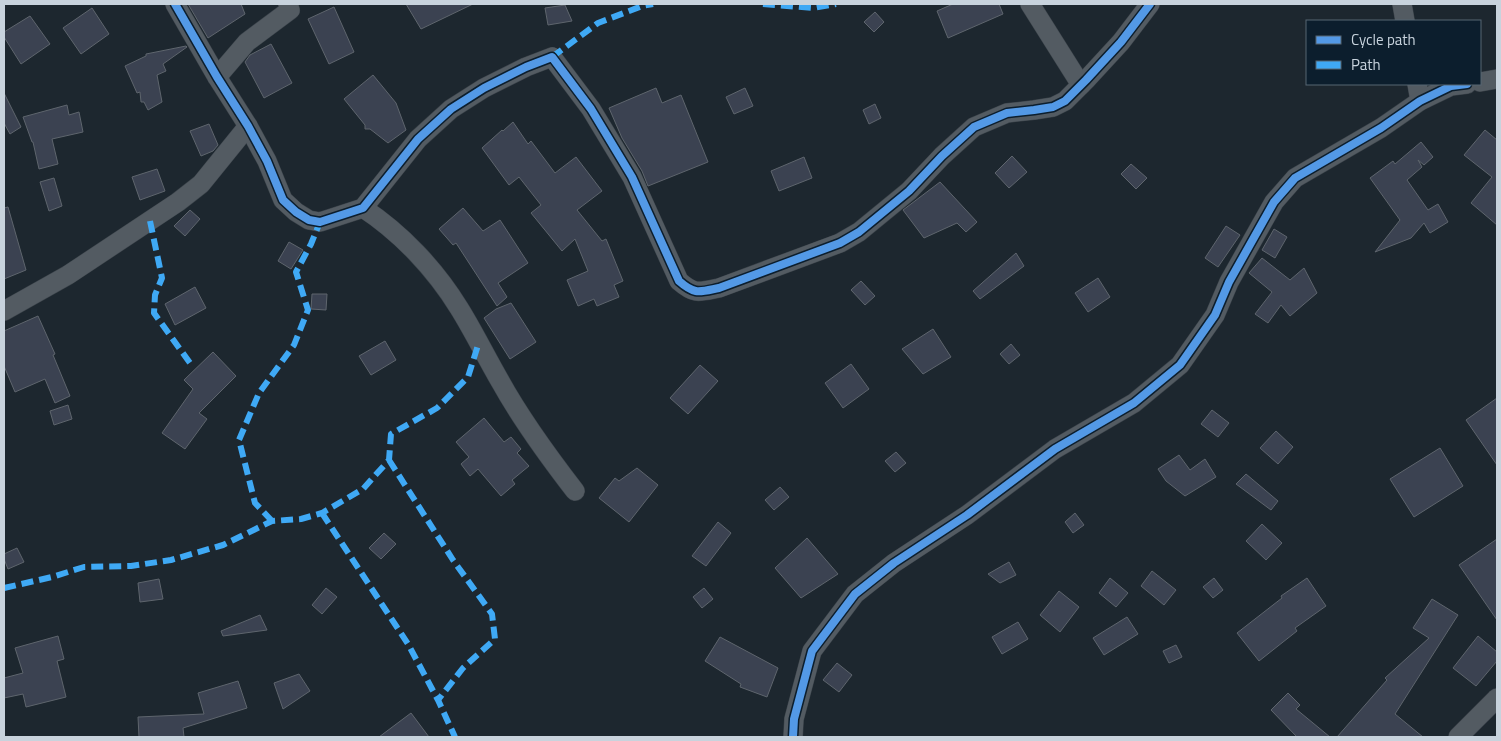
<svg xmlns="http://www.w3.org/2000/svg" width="1501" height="741" font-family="'Titillium Web',sans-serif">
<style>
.building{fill:#3b4251;stroke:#5e656d}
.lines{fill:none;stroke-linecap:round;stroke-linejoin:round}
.minor-casing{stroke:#3b434a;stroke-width:20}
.minor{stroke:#535b62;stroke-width:19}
.quiet{stroke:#3fa9f5;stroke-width:6;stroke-dasharray:12 6;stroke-linecap:butt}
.cycleway-casing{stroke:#0c1e2d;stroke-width:11}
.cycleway{stroke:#5399e6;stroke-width:8}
</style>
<rect width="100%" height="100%" fill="#1d272f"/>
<g class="building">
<polygon points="188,4 241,4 245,14 208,38"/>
<polygon points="406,4 473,4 421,29"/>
<polygon points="953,4 999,4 1003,14 948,38 937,11"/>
<polygon points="565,5 572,21 548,25 545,8"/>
<polygon points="334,7 354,52 329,64 308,19"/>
<polygon points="92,8 109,34 81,54 63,28"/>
<polygon points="875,12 884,22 874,32 864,22"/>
<polygon points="30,16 50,44 21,64 4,37 4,32"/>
<polygon points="271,44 292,83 264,98 245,62 250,55"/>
<polygon points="186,46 187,47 163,64 166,71 157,75 162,102 148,110 144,102 141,102 140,92 137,93 125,66 146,56 146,54"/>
<polygon points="373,75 396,103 406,130 388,143 370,129 365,129 365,125 344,99"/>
<polygon points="656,88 662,103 681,95 708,162 648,186 642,171 622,138 609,108"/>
<polygon points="745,88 753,106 734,114 726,97"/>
<polygon points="4,93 21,127 10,134 4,123"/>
<polygon points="875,104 881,118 869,124 863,110"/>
<polygon points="67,105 69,115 79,112 83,132 52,139 58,164 39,169 33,142 32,142 23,117"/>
<polygon points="513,122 528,144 531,141 555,173 576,157 602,191 577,210 602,241 606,239 623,281 614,285 619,297 597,306 594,299 578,306 567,280 588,271 575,239 562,251 531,213 541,205 519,177 509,185 482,148 502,130 503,131"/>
<polygon points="209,124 218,145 213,151 201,156 190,131"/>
<polygon points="1485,130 1497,140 1497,225 1471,203 1492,177 1464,155"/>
<polygon points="1421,142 1433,157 1424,165 1418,160 1422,167 1407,180 1428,210 1438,204 1448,222 1430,233 1424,223 1411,238 1375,252 1400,220 1370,178 1393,161 1395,164"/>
<polygon points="1012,156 1027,172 1009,188 995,173"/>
<polygon points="804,157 812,178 779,191 771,171"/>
<polygon points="1131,164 1147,178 1136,189 1121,174"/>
<polygon points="157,169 165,191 140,200 132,177"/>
<polygon points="54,178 62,206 49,211 40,182"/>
<polygon points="940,182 977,222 966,232 957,223 924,238 903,210"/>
<polygon points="8,207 26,270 4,279 4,208"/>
<polygon points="463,208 483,231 500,220 528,263 498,283 507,297 497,306 456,243 453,245 439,229"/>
<polygon points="190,210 200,219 185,236 174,226"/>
<polygon points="1226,226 1240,235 1218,267 1205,258"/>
<polygon points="1274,229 1287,237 1275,258 1262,250"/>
<polygon points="289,242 303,250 291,269 278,261"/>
<polygon points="1016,253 1024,266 980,299 973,291"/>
<polygon points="1262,258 1290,280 1304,268 1317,293 1290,316 1281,305 1268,323 1255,314 1272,292 1249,273"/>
<polygon points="1098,278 1110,297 1088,312 1075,293"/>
<polygon points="861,281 875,296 865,305 851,290"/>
<polygon points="195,287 206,308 175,325 165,304"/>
<polygon points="312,294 327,294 326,310 311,309"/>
<polygon points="511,303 536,342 510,359 484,318 496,309"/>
<polygon points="38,316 55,354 53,355 70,396 55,403 45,379 15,392 4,366 4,331"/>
<polygon points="933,329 951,357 923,374 902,349"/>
<polygon points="385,341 396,360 371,375 359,356"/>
<polygon points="1011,344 1020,355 1009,364 1000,354"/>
<polygon points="213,352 236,376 199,413 207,419 185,449 162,433 193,389 184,380"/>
<polygon points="851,364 869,389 843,408 825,383"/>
<polygon points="700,365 718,381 688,414 670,398"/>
<polygon points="1497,398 1497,465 1466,420"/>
<polygon points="68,405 72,419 54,425 50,411"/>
<polygon points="1212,410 1229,423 1218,437 1201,424"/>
<polygon points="484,418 504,442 511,437 521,449 517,453 529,466 512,480 515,484 501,496 478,469 470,476 461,464 469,457 456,442"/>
<polygon points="1276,431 1293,447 1278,464 1260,448"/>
<polygon points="1440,448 1463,486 1414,517 1390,479"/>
<polygon points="896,452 906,463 895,472 885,461"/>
<polygon points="1179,455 1190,470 1205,459 1216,477 1185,496 1166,481 1158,469"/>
<polygon points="637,468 658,485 629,522 599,498 615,478 619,481"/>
<polygon points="1246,474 1278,501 1271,510 1236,484"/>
<polygon points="780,487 789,497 774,510 765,500"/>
<polygon points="1075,513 1084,525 1073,533 1065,522"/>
<polygon points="718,522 731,533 706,566 692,556"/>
<polygon points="1262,524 1282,543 1266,560 1246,541"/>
<polygon points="384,533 396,544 381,559 369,548"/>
<polygon points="807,538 838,574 801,598 775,568"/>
<polygon points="1497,539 1497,620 1459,565"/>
<polygon points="17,548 24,562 8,569 4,559 4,554"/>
<polygon points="1009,562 1016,575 1000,583 988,574"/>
<polygon points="1152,571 1176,590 1164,605 1141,586"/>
<polygon points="1110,578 1128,593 1116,607 1099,593"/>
<polygon points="1214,578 1223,590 1213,598 1203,587"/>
<polygon points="1307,578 1326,606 1295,628 1297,631 1259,661 1237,633 1282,598 1281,596"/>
<polygon points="159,579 163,599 140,602 138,583"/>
<polygon points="326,588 337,597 322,614 312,605"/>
<polygon points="704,588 713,599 702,608 693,597"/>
<polygon points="1059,591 1079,607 1060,632 1040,615"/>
<polygon points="1432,599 1458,615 1395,714 1423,737 1337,737 1387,680 1385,678 1429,638 1413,628"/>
<polygon points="260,615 267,630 223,636 221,631"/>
<polygon points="1127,617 1138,634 1104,655 1093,638"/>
<polygon points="1018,622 1028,639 1002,654 992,637"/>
<polygon points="58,636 64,659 57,661 66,697 26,707 23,694 4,698 4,678 23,673 15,648"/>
<polygon points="1478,636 1497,652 1497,661 1476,686 1453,668"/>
<polygon points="720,637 778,668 767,697 740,687 741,684 705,661"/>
<polygon points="1176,645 1182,657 1169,663 1163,651"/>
<polygon points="837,663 852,675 839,692 823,680"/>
<polygon points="299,674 310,691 283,709 274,683"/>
<polygon points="238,681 247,708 183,728 184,737 139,737 138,717 204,714 198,693"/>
<polygon points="1288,693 1300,705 1296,709 1330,737 1297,737 1271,710"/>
<polygon points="411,713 429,737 379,737"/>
</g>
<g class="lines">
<g class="minor-casing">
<g id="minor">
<path d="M175,4L217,77L248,126L267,161L283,200L296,212L309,220L320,222L363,208L418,139L451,109L484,88L526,67L552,57L591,109L632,177L679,281C695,295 699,292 719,288L840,243L859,232L909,191L942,156L974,127L1007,113L1034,110L1053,107L1065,101L1086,80L1121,42L1150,4"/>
<polyline points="1030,4 1081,85"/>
<polyline points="1402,4 1405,21"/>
<polyline points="217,77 247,42 290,10 288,4"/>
<polyline points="1480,82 1497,79"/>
<polyline points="1417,84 1420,101"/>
<path d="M363,208C401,233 435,269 459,308C474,332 486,357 500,381C521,419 548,456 575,491"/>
<polyline points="4,311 68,275 178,202 201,184 248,126"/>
<polyline points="793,737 794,719 812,651 855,594 894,563 967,515 1055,449 1134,403 1180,365 1215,315 1229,282 1274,202 1295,178 1381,128 1420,101 1451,86 1467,84"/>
<polyline points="1458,737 1497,698"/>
</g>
</g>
<use href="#minor" class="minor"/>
<g class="quiet">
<polyline points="763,4 813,8 836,4"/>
<polyline points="552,57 598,23 642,6 653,4"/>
<polyline points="150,221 162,278 155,295 154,313 190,363"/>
<polyline points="389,460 453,560 492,614 495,639 463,668 438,700"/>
<polyline points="322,513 408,644 438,700 455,737"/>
<polyline points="272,521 255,503 239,440 259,393 294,345 308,310 296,272 311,244 320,222"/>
<polyline points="4,588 52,577 84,567 131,566 171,560 223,545 272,521 301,519 322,513 363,489 389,460 391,434 437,408 468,377 479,342"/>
</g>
<g class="cycleway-casing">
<g id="cycleway">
<path d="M175,4L217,77L248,126L267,161L283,200L296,212L309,220L320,222L363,208L418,139L451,109L484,88L526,67L552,57L591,109L632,177L679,281C695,295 699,292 719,288L840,243L859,232L909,191L942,156L974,127L1007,113L1034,110L1053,107L1065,101L1086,80L1121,42L1150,4"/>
<polyline points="793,737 794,719 812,651 855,594 894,563 967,515 1055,449 1134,403 1180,365 1215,315 1229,282 1274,202 1295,178 1381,128 1420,101 1451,86 1467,84"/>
</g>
</g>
<use href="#cycleway" class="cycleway"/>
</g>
<rect width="1501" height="741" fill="none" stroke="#c8d3dd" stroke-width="10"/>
<rect x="1306" y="20" width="175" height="65" fill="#0c1e2d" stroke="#576673"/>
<rect x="1316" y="36" width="25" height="8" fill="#5399e6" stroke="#576673"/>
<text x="1351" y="45" font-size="15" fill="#c8d3dd">Cycle path</text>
<rect x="1316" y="61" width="25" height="8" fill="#3fa9f5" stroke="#576673"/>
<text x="1351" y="70" font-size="15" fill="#c8d3dd">Path</text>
</svg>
